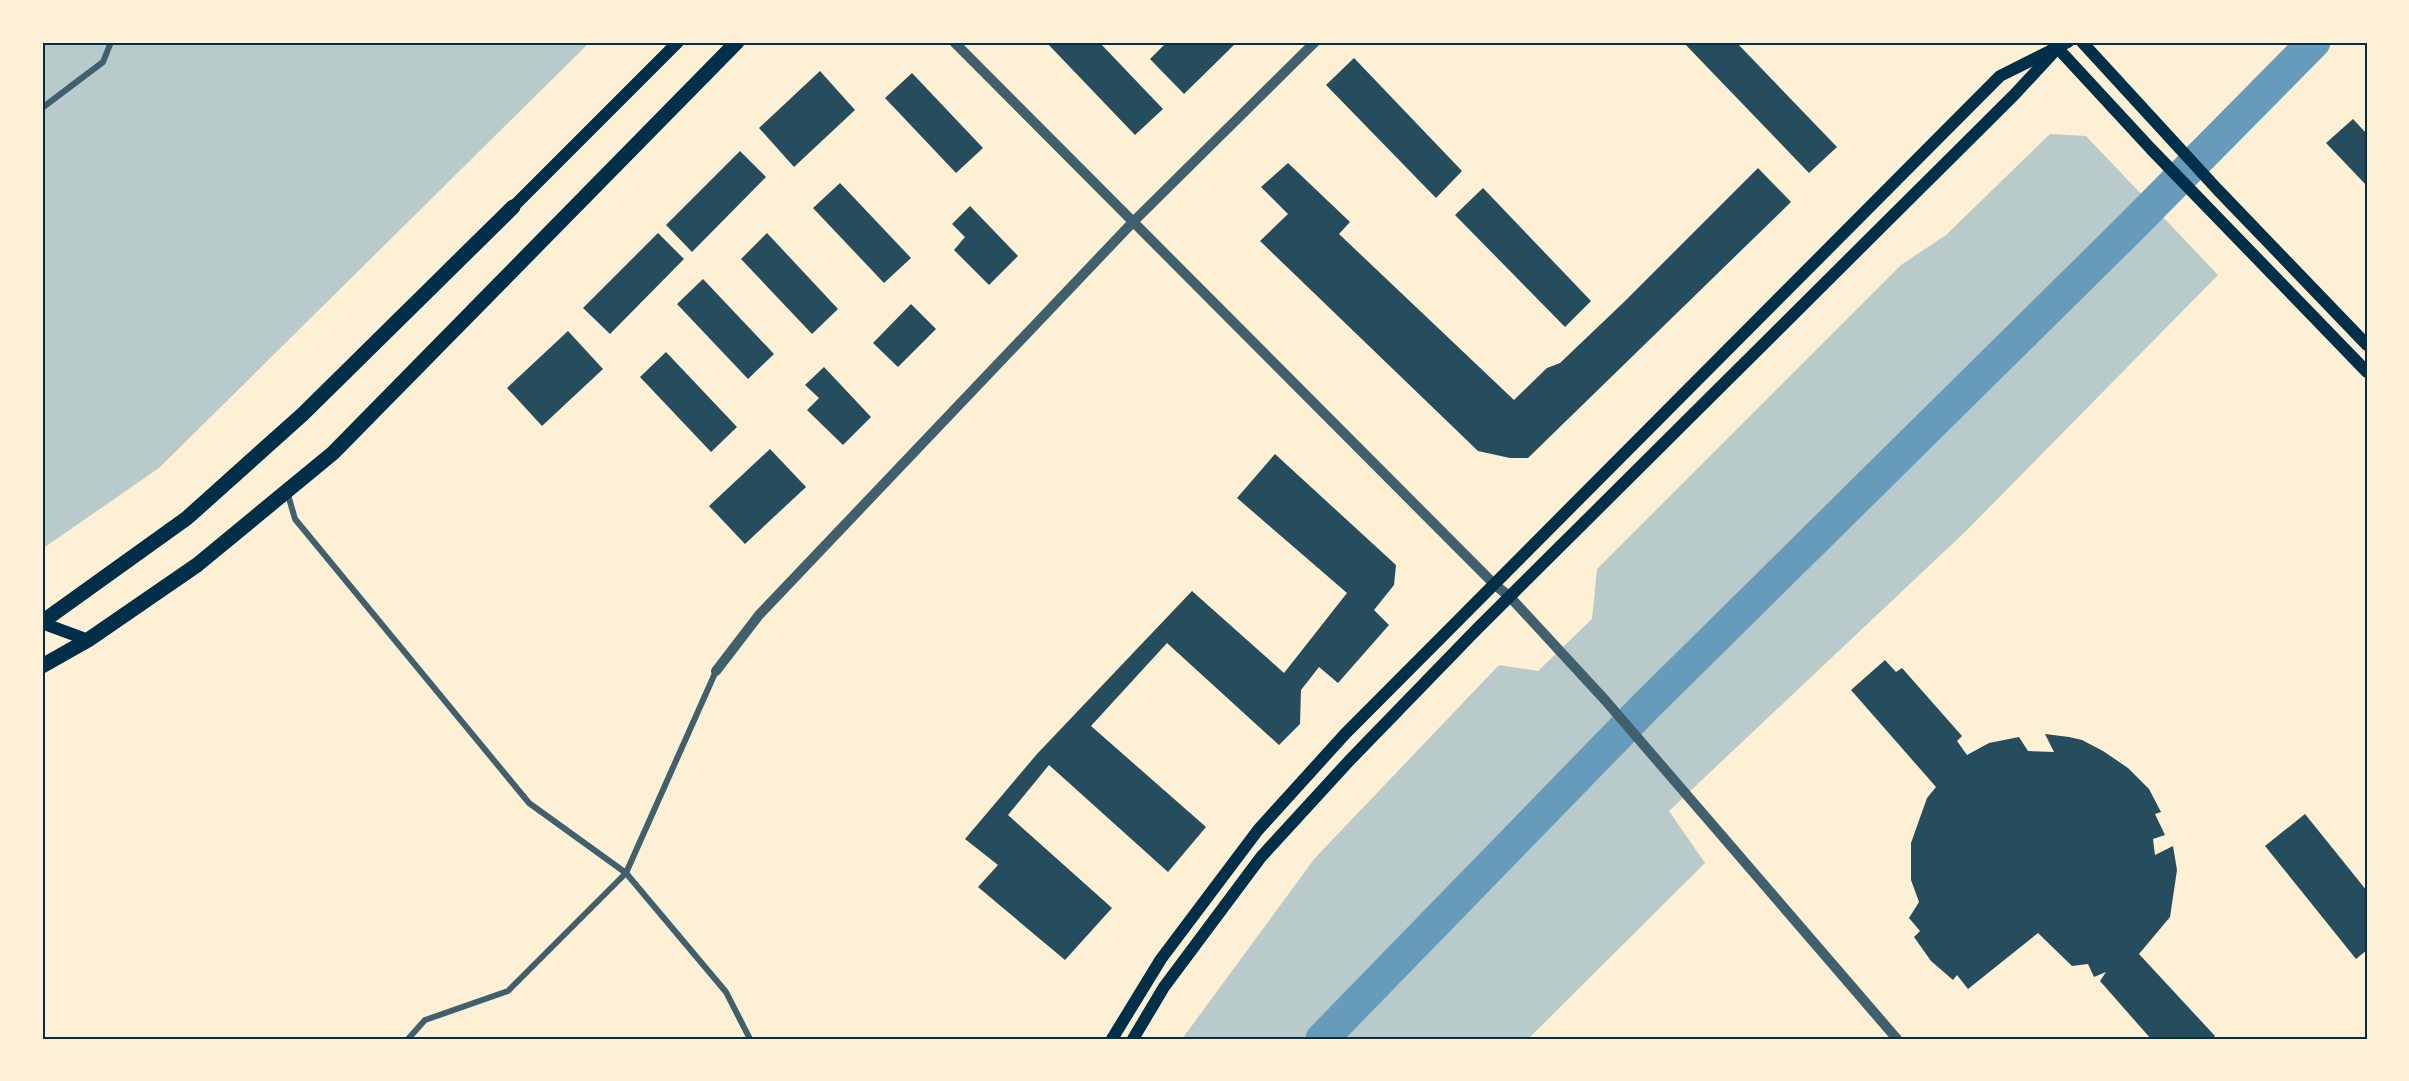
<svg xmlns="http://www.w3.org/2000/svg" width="2409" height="1081" font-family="'Titillium Web',sans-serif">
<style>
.green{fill:#b9caca}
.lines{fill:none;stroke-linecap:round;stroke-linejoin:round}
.river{stroke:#669bbc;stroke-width:33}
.building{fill:#264d5e}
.minor{stroke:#3f606c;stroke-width:6}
.tertiary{stroke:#3f606c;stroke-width:10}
.secondary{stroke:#003049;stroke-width:12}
.primary{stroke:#003049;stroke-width:15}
.neatline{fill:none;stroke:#003049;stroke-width:2}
</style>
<rect width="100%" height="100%" fill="#fdf0d5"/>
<g class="green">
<polygon points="42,42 590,42 159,468 42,549"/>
<polygon points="2050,134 2086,136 2218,275 1966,531 1669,811 1705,863 1528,1039 1182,1039 1315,858 1499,665 1538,671 1592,619 1597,569 1901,265 1946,235"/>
</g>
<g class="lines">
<polyline class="river" points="1322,1039 1645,707 2132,226 2314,42"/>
</g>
<g class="building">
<polygon points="1046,42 1099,42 1163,109 1135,135"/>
<polygon points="1167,42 1237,42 1184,94 1150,59"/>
<polygon points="1683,42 1736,42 1837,147 1809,173"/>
<polygon points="1354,58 1462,171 1436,198 1326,85"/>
<polygon points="820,71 855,110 794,167 759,128"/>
<polygon points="912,73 983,148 956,173 885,98"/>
<polygon points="2353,119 2367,134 2367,186 2326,143"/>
<polygon points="740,151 766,177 692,252 666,225"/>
<polygon points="1288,163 1350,222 1339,234 1514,400 1547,368 1560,363 1624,302 1758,168 1791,202 1528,458 1510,458 1478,451 1260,241 1288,214 1261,187"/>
<polygon points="840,183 911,258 884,283 813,208"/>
<polygon points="1483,188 1591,301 1565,327 1455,215"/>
<polygon points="970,206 1018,256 989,285 954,250 965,237 952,224"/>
<polygon points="658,233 684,259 610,334 583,308"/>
<polygon points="767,233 838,309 812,334 741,259"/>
<polygon points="703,279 774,354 748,379 677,304"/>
<polygon points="911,304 936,329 898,367 873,343"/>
<polygon points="568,331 603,369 542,426 507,388"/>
<polygon points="666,352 737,427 711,452 640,377"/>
<polygon points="824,367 871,417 843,445 807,410 819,398 805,385"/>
<polygon points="770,449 806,487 745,544 709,506"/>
<polygon points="1275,454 1396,565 1394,585 1374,610 1389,625 1338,683 1319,667 1301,690 1300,724 1279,745 1167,643 1091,726 1206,827 1168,872 1049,765 1008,815 1112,908 1065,960 978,887 998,865 965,839 1037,754 1192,591 1284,673 1347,593 1237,498"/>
<polygon points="1885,660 1896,672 1902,668 1962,736 1957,741 1967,755 1989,743 2019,737 2028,751 2054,752 2045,734 2069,737 2082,740 2103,751 2128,768 2149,789 2161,812 2155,814 2165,835 2153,839 2155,855 2173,846 2177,870 2170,917 2139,954 2215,1036 2212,1039 2151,1039 2100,981 2106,972 2094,977 2088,964 2072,966 2038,933 1968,989 1957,975 1953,980 1931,961 1914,937 1920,931 1909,918 1919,902 1911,880 1911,843 1927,798 1936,787 1851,690"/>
<polygon points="2305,814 2367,891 2367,950 2356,959 2265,846"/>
</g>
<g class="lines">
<g class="minor">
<polyline points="42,108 103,62 111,42"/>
<polyline points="287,491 295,519 529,803 626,873 726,992 750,1039"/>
<polyline points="408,1039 425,1020 508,991 626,873 716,671"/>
</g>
<g class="tertiary">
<polyline points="954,42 1494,584 1510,597 1605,700 1897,1039"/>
<polyline points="716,671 759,615 1133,222 1315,42"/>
</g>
<g class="secondary">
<polyline points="2082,42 2217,189 2367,345"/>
<polyline points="2053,43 2151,149 2367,372"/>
<polyline points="513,207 678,42"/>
<polyline points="42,623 88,640"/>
<polyline points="1112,1039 1161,959 1258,830 1345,734 2000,76 2068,42"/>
<polyline points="1133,1039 1164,987 1261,857 1349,761 1476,630 2014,95 2053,53"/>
</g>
<g class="primary">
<polyline points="42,622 187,518 303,414 513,207"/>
<polyline points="42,666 88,640 197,565 333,453 737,42"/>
</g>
</g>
<rect width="2409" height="1081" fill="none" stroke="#fdf0d5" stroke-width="87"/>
<rect x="44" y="44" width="2322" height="994" class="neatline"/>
</svg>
